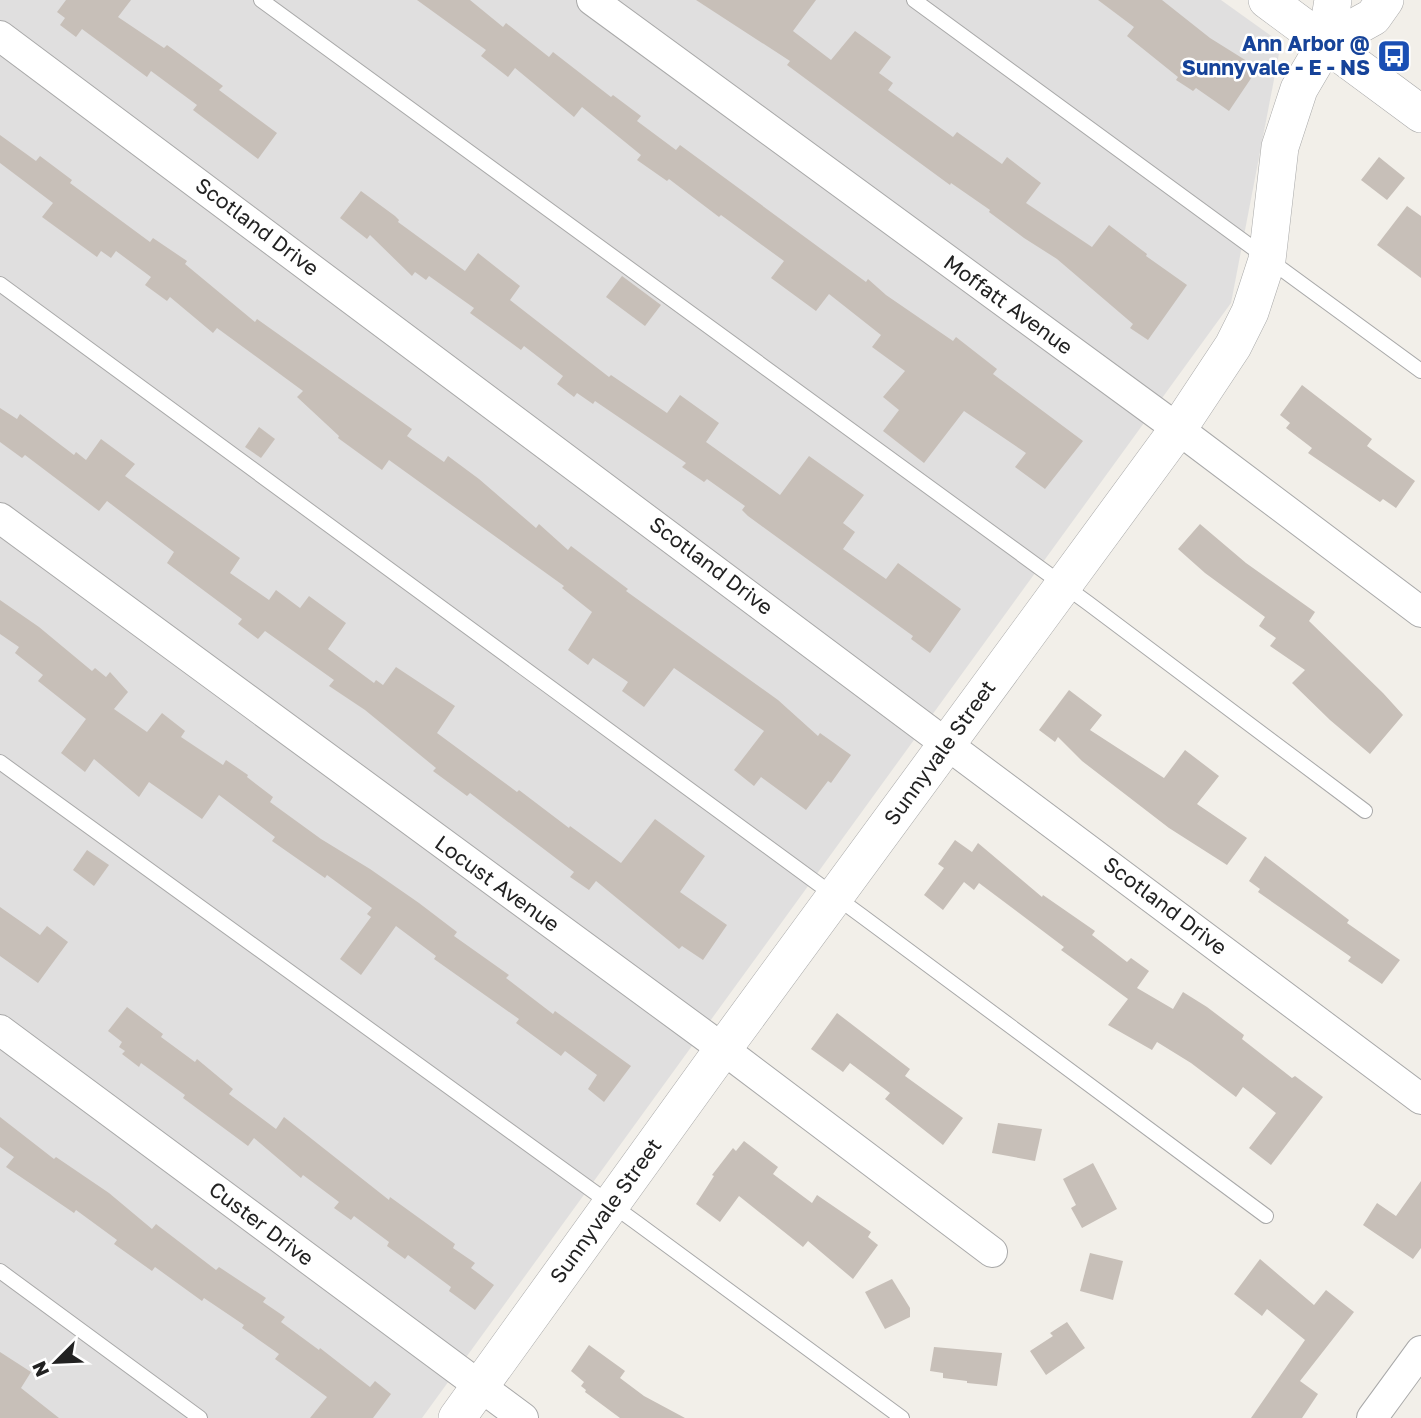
<svg xmlns="http://www.w3.org/2000/svg" width="1421" height="1418" font-family="'Golos Text',sans-serif">
<style>
.residential{fill:#e0dfdf}
.building{fill:#c7bfb8}
.lines{fill:none;stroke-linecap:round;stroke-linejoin:round}
.service-casing{stroke:#a9a9a9;stroke-width:16}
.minor-casing{stroke:#a9a9a9;stroke-width:32}
.tertiary-casing{stroke:#a9a9a9;stroke-width:38}
.service{stroke:#fff;stroke-width:14}
.minor{stroke:#fff;stroke-width:30}
.tertiary{stroke:#fff;stroke-width:37}
.labels{text-anchor:middle;stroke-width:5;stroke-linejoin:round;paint-order:stroke}
.transit-label{font-size:21px;font-weight:bold;fill:#164399;stroke:#fff;text-anchor:end}
.street-label{font-size:21px;fill:#222;stroke:#fff}
</style>
<rect width="100%" height="100%" fill="#f2efe9"/>
<polygon class="residential" points="0,0 1221,0 1281,43 1231,303 422,1418 0,1418"/>
<g class="building">
<polygon points="66,0 131,0 118,17 164,48 167,45 223,86 219,90 277,133 258,159 193,110 197,105 151,71 147,77 82,29 76,37 60,25 65,18 57,12"/>
<polygon points="417,0 470,0 503,27 506,23 549,57 553,52 611,97 613,95 641,116 637,121 676,150 680,145 866,282 868,279 886,295 953,341 956,337 997,369 993,374 1083,441 1045,489 1015,467 1026,453 964,411 924,463 883,431 899,410 883,397 905,371 872,347 881,335 829,294 816,311 771,278 784,261 721,215 719,217 669,179 667,181 637,160 641,155 582,107 574,117 515,68 508,77 481,56 486,50"/>
<polygon points="696,0 816,0 793,31 831,60 855,31 891,57 879,73 893,83 888,90 953,137 957,132 1002,164 1007,157 1041,183 1026,203 1092,247 1109,225 1147,254 1146,256 1187,285 1148,340 1130,328 1133,324 1057,259 1024,238 989,212 990,210 951,183 950,185 879,133 787,65 790,61"/>
<polygon points="1098,0 1162,0 1210,38 1258,68 1229,111 1196,88 1193,91 1176,80 1178,77 1127,36 1134,27"/>
<polygon points="0,135 36,161 40,156 72,180 70,183 150,242 153,238 187,261 185,264 255,322 257,319 412,429 407,436 444,462 448,456 479,479 536,528 539,524 568,550 571,546 628,589 626,591 778,700 818,736 820,733 851,755 831,783 828,781 806,810 761,777 754,786 734,770 764,731 674,668 644,707 622,691 628,682 593,658 588,665 568,650 592,612 562,588 564,586 389,460 382,470 338,438 339,436 297,397 303,391 217,328 213,333 170,297 167,301 145,285 151,277 116,251 111,258 101,251 97,257 42,217 53,203 0,163"/>
<polygon points="1379,157 1405,178 1387,200 1361,180"/>
<polygon points="361,191 395,216 399,220 398,222 465,271 478,253 520,286 510,300 609,377 611,375 667,413 680,395 719,423 706,442 780,495 809,456 864,495 843,523 855,532 843,549 886,579 898,563 961,609 930,653 911,639 913,636 748,516 742,510 745,506 707,479 704,482 682,467 686,463 595,401 593,404 577,393 574,397 557,384 563,376 524,346 521,350 470,313 474,308 429,276 426,280 415,272 412,276 370,235 367,239 340,218"/>
<polygon points="1407,206 1421,216 1421,278 1377,245"/>
<polygon points="622,276 661,305 645,326 606,297"/>
<polygon points="1302,385 1372,439 1367,446 1415,481 1396,508 1383,499 1380,502 1308,453 1312,448 1286,428 1290,423 1280,415"/>
<polygon points="0,408 17,419 20,414 74,455 76,452 86,460 101,439 135,464 125,476 240,558 230,573 269,600 276,590 300,608 309,596 346,623 328,649 374,683 376,680 383,685 396,667 455,706 437,733 517,792 519,790 569,828 570,826 621,863 655,819 705,856 680,892 727,925 703,960 682,946 679,949 596,881 589,890 570,877 574,872 470,793 467,796 433,771 436,768 365,710 329,686 334,680 265,631 258,639 238,624 242,619 167,563 174,552 107,501 99,511 25,455 22,458 0,442"/>
<polygon points="259,427 275,439 261,458 245,447"/>
<polygon points="1200,524 1246,563 1315,612 1309,621 1383,693 1403,715 1370,754 1330,720 1292,683 1305,670 1270,646 1276,638 1259,626 1265,617 1205,573 1178,549"/>
<polygon points="0,600 39,627 92,671 95,668 106,677 110,672 128,692 114,709 147,732 162,713 185,731 181,737 223,765 226,760 248,775 247,777 273,797 270,802 321,839 370,869 419,903 457,932 454,936 509,975 506,978 553,1014 555,1011 631,1066 604,1102 588,1089 597,1075 565,1051 561,1056 516,1023 519,1019 434,959 436,956 396,926 361,975 340,959 371,917 367,914 372,908 327,875 325,878 272,841 275,837 219,795 202,819 149,782 139,797 94,759 85,772 61,753 86,719 38,681 43,675 15,653 19,647 0,634"/>
<polygon points="1069,690 1102,715 1090,730 1164,778 1185,750 1219,776 1197,804 1247,838 1227,865 1169,828 1082,761 1058,737 1055,742 1039,730"/>
<polygon points="955,840 972,852 978,843 1042,897 1043,895 1095,931 1092,935 1127,962 1131,958 1149,971 1137,988 1173,1009 1183,992 1207,1007 1244,1035 1242,1039 1292,1078 1295,1076 1323,1097 1271,1165 1249,1148 1276,1113 1243,1087 1236,1097 1191,1063 1157,1042 1152,1050 1108,1025 1128,999 1061,950 1064,947 979,883 974,890 964,882 943,910 924,895 944,868 938,864"/>
<polygon points="87,850 109,865 94,886 73,870"/>
<polygon points="1265,856 1349,920 1347,923 1400,960 1382,984 1348,961 1351,957 1258,892 1260,889 1249,881"/>
<polygon points="0,907 40,935 47,926 68,942 38,983 0,956"/>
<polygon points="127,1007 163,1034 161,1037 195,1062 197,1059 233,1089 229,1094 276,1129 284,1117 389,1200 390,1197 455,1244 453,1248 475,1263 471,1268 494,1285 475,1310 449,1291 451,1287 408,1255 405,1259 387,1246 389,1242 354,1216 351,1220 334,1208 339,1202 303,1175 301,1178 254,1138 248,1146 183,1098 185,1095 141,1063 139,1067 122,1054 125,1051 119,1047 122,1042 108,1031"/>
<polygon points="837,1013 910,1069 905,1076 963,1118 943,1145 885,1099 890,1093 850,1063 843,1072 811,1049"/>
<polygon points="0,1117 54,1159 56,1157 109,1193 152,1229 156,1224 216,1270 219,1267 266,1298 263,1302 285,1317 281,1322 319,1350 320,1348 370,1387 375,1381 391,1394 373,1418 310,1418 327,1397 275,1359 279,1354 242,1328 244,1325 204,1298 202,1301 155,1267 152,1271 114,1244 117,1240 76,1210 74,1213 6,1167 14,1157 0,1147"/>
<polygon points="998,1123 1042,1129 1035,1161 992,1153"/>
<polygon points="744,1141 778,1167 773,1174 812,1203 817,1195 871,1232 868,1237 878,1245 853,1279 808,1241 803,1247 739,1196 720,1222 696,1204 714,1176 712,1175 733,1148 736,1151"/>
<polygon points="1093,1163 1117,1209 1082,1228 1071,1208 1076,1205 1063,1179"/>
<polygon points="1421,1181 1421,1248 1413,1259 1363,1225 1377,1203 1396,1216"/>
<polygon points="1090,1253 1123,1261 1113,1300 1080,1291"/>
<polygon points="1260,1259 1314,1305 1326,1290 1354,1312 1300,1381 1318,1394 1302,1418 1251,1418 1305,1340 1267,1309 1262,1316 1234,1294"/>
<polygon points="892,1279 910,1308 910,1317 885,1329 865,1292"/>
<polygon points="1067,1322 1085,1348 1046,1375 1030,1351 1053,1336 1050,1333"/>
<polygon points="589,1345 625,1371 620,1378 644,1396 685,1418 620,1418 585,1392 586,1390 581,1386 584,1382 571,1371"/>
<polygon points="934,1347 1002,1353 997,1386 967,1383 967,1381 943,1378 943,1373 930,1371"/>
<polygon points="0,1352 31,1372 21,1388 59,1418 0,1418"/>
</g>
<g class="lines">
<g class="service-casing">
<g id="service">
<polyline points="261,0 1088,603 1365,811"/>
<polyline points="914,0 1421,371"/>
<polyline points="0,284 862,916 1266,1216"/>
<polyline points="0,762 637,1223 902,1418"/>
<polyline points="0,1271 200,1418"/>
</g>
</g>
<g class="minor-casing">
<g id="minor">
<polyline points="592,0 1178,429 1421,612"/>
<polyline points="0,36 1421,1099"/>
<polyline points="0,518 723,1049 992,1252"/>
<polyline points="0,1030 523,1418"/>
<polyline points="1372,1418 1421,1351"/>
</g>
</g>
<g class="tertiary-casing">
<g id="tertiary">
<polyline points="1267,0 1421,114"/>
<polyline points="1326,43 1373,17 1385,0"/>
<polyline points="457,1418 723,1049 1178,429 1233,346 1250,312 1267,260 1280,147 1299,89 1326,43 1333,0"/>
</g>
</g>
<use href="#service" class="service"/>
<use href="#minor" class="minor"/>
<use href="#tertiary" class="tertiary"/>
</g>
<defs>
<g id="bus-square" transform="scale(1.75)"><rect x="-9" y="-9" width="18" height="18" rx="4" fill="#1a4fb4" stroke="#fff"/><path d="M-5-6H5V4H4V6H2V4H-2V6H-4V4H-5ZM-3.5-4V0h7V-4ZM-3.5 1.2v1.5H-2V1.2ZM2 1.2v1.5H3.5V1.2Z" fill="#fff"/></g>
</defs>
<g fill-rule="evenodd">
<use href="#bus-square" x="1394" y="56"/>
</g>
<g class="labels">
<g class="transit-label">
<text x="1370" y="51">Ann Arbor @<tspan x="1370" dy="24">Sunnyvale - E - NS</tspan></text>
</g>
<g class="street-label">
<text transform="translate(257 227) rotate(37)" y="7">Scotland Drive</text>
<text transform="translate(1008 305) rotate(36)" y="7">Moffatt Avenue</text>
<text transform="translate(711 566) rotate(37)" y="7">Scotland Drive</text>
<text transform="translate(940 753) rotate(-54)" y="7">Sunnyvale Street</text>
<text transform="translate(497 884) rotate(36)" y="7">Locust Avenue</text>
<text transform="translate(1165 906) rotate(37)" y="7">Scotland Drive</text>
<text transform="translate(606 1211) rotate(-54)" y="7">Sunnyvale Street</text>
<text transform="translate(261 1224) rotate(37)" y="7">Custer Drive</text>
</g>
</g>
<g transform="translate(56 1362) rotate(246)" stroke="#ffffff" stroke-width="5" paint-order="stroke">
<path d="M0-5L12 26L0 18L-12 26Z" fill="#222222"/>
<text y="-10" font-size="19" font-weight="bold" text-anchor="middle" fill="#222222">N</text>
</g>
</svg>
